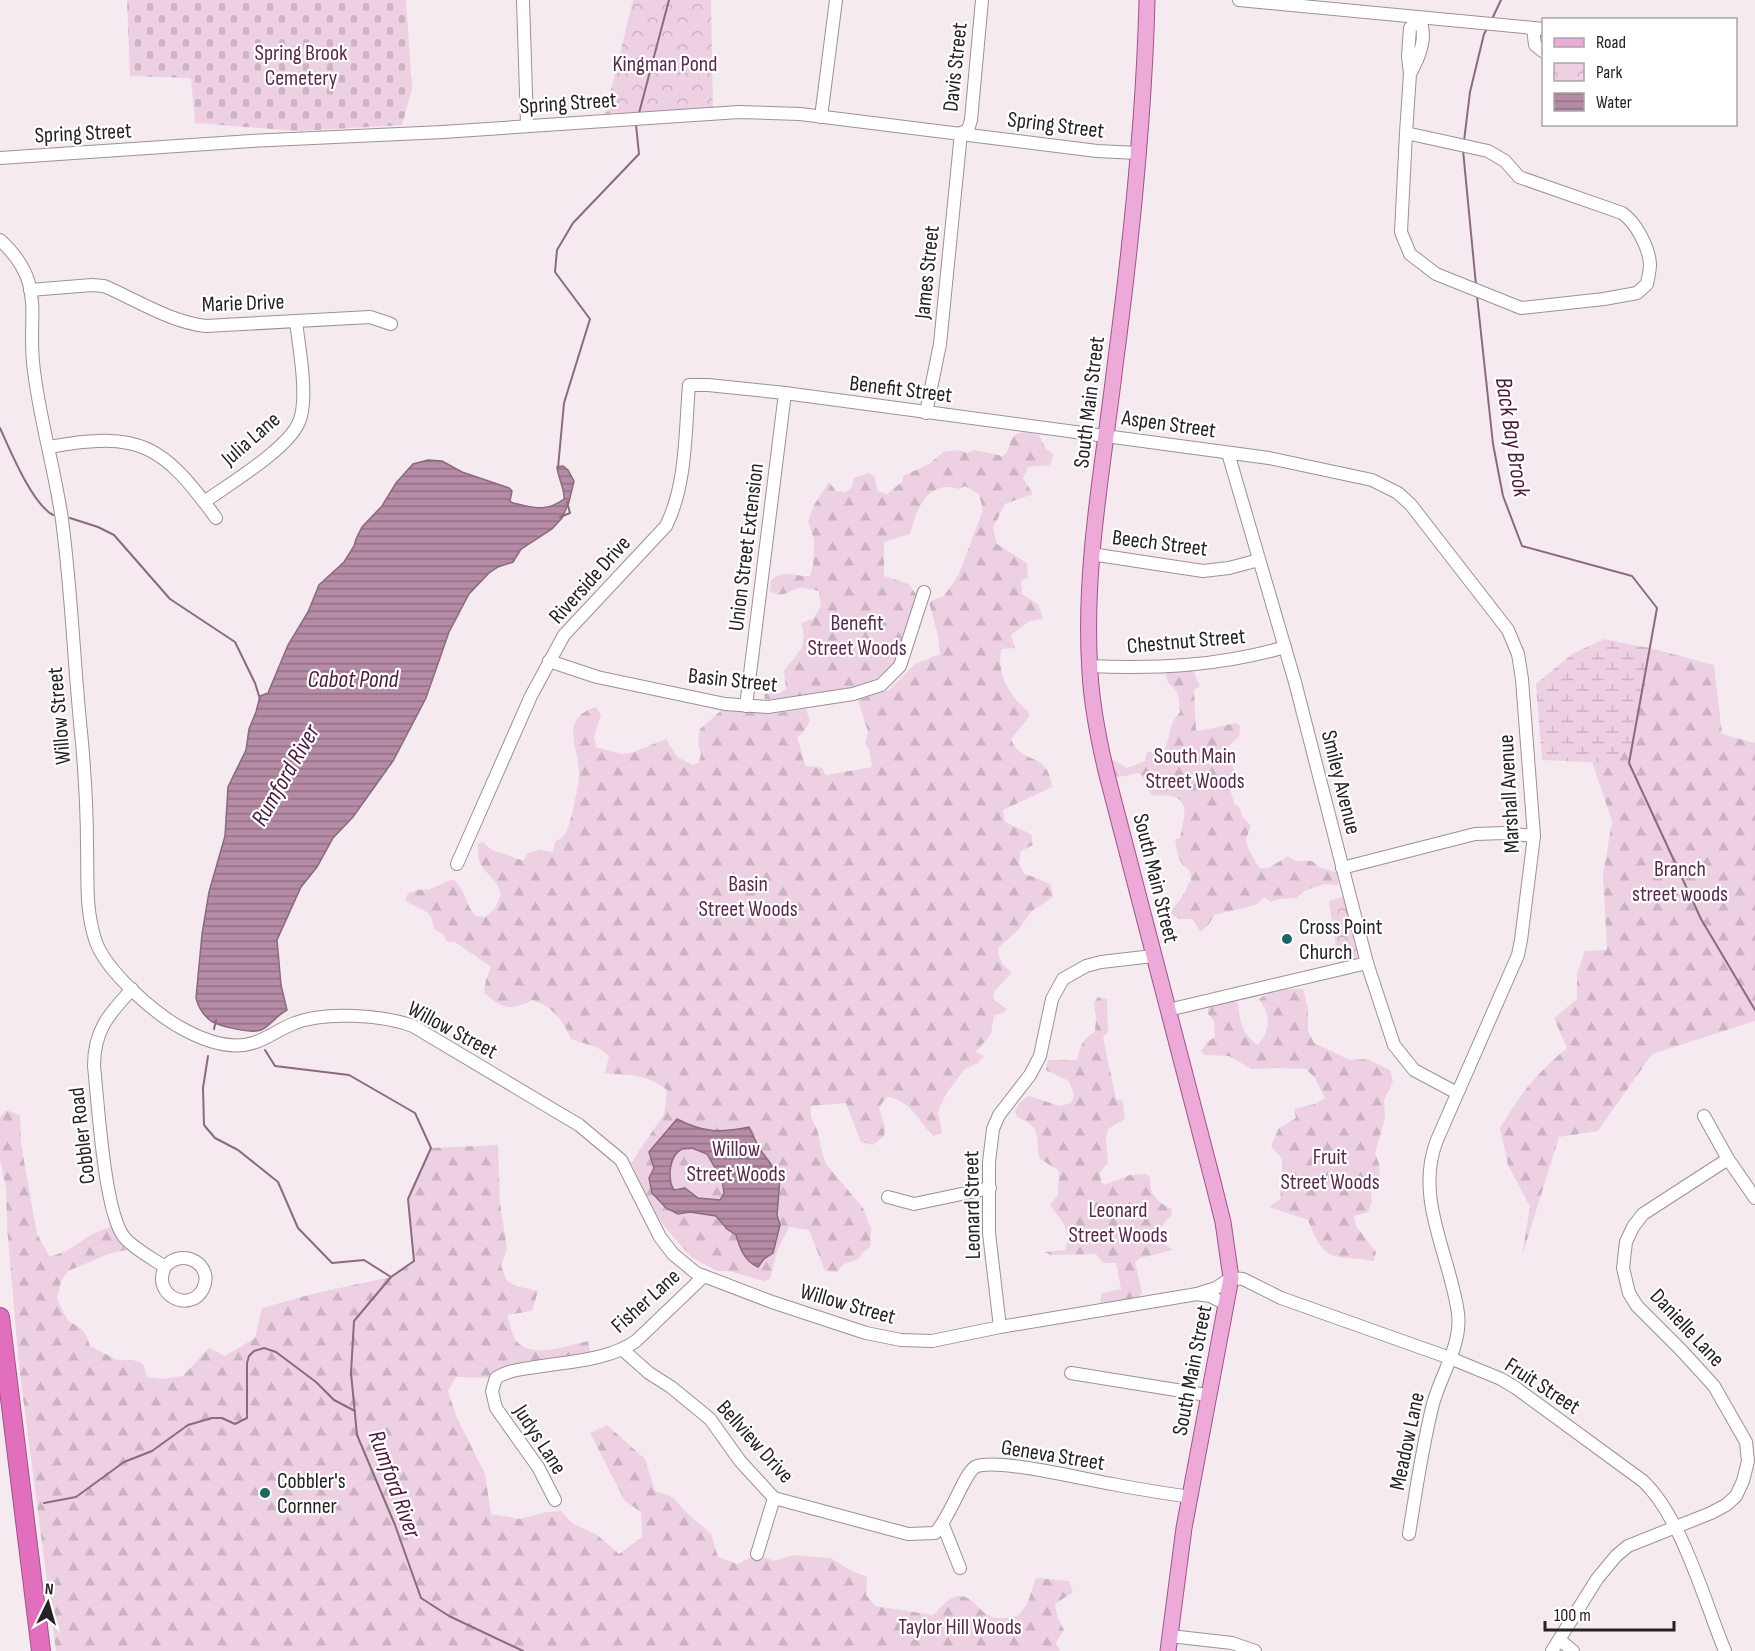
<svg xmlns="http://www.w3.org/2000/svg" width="1755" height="1651" font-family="'Sofia Sans Condensed',sans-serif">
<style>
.forest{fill:url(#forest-firs)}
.wetland{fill:url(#wetland-marsh)}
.cemetery{fill:url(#cemetery-stones)}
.park{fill:url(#park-crowns)}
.water{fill:url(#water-rules);stroke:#8a6b7e;stroke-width:1.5;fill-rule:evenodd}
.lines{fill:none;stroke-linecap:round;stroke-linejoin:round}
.stream{stroke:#8a6b7e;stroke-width:2}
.minor-casing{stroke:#9c9198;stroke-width:14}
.major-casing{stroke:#a05488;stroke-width:17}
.highway-casing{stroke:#a05488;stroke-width:20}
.minor{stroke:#fff;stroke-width:12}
.major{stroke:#eda9d8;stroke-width:15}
.highway{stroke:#e16fbe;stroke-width:18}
.poi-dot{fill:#1a6763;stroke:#fff;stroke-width:2}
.labels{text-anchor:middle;stroke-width:4.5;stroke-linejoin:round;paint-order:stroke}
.park-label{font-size:22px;fill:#5d284d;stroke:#fff}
.street-label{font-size:22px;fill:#262124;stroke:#fff}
.poi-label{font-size:22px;fill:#262124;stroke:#fff;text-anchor:start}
.water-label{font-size:24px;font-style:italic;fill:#4c193d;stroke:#fff}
</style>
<defs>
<pattern id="forest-firs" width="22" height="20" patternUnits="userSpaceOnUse" patternTransform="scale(1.5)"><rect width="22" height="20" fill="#edd1e2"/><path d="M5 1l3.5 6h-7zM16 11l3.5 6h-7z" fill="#cbb3c2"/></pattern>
<pattern id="wetland-marsh" width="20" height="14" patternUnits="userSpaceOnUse" patternTransform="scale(1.5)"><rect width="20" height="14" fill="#edd1e2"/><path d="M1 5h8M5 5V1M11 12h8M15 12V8" fill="none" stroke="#cbb3c2"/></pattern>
<pattern id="cemetery-stones" width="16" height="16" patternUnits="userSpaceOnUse" patternTransform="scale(1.5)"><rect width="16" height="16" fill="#edd1e2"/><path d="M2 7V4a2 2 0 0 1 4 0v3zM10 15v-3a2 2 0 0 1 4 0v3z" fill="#cbb3c2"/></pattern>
<pattern id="park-crowns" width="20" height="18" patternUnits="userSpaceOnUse" patternTransform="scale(1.5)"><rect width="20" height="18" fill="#edd1e2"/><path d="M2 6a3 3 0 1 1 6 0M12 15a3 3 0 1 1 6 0" fill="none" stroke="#cbb3c2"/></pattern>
<pattern id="water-rules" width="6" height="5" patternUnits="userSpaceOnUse" patternTransform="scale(1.5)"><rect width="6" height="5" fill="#b58ba5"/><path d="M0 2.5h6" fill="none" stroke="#937186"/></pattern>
</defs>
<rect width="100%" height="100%" fill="#f6eaf1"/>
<g class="forest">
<path d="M1026,432L1039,435L1046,449L1054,454L1050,465L1028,467L1023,478L1033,494L1005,504L993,528L997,544L1027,563L1028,577L1021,581L1022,594L1039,605L1043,619L1030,621L1011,635L1015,648L1002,649C995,672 1010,697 1028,711L1029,717L1011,739C1021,766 1048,750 1052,787L1003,810L1005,822L1031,834L1033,845L1021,851L1019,864L1024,874L1040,879L1051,885L1053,897L1032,911L1018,930L998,948C999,960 1002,966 1012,972L994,992L993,999L1007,1009L1003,1013L994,1015L991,1034L976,1052L984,1056L978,1063L965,1069L946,1094L938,1112L942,1133L933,1136C919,1121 909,1099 887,1097L879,1107L885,1127L884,1136L873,1145L861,1142L846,1103L811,1106V1117L818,1132L822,1153L827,1165L863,1208L871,1228L870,1247L863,1252L859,1259L844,1264L837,1272L825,1271L809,1230L789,1227L778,1249L770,1279L764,1281L729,1271H717L691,1257L665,1227L656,1214L631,1163L664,1114L667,1090C646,1073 630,1076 605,1073L609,1056L598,1048L571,1039C562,1019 553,1007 532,1000C510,1012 502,1008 484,993L486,980L491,967L455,942L446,941L444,935L434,929L431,917L427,912L405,901L408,893L417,890L430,889L453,879C468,893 464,904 476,916L485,917L494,910L501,894C496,876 484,875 479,860C478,855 478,849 478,844L483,842C491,851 494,851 505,854C513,856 516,860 524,860L528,853L539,850L553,852L555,842C558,840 564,837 566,833C570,826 579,784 579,774C579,747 558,719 596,707L601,715L594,737L596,747L621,754L631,753L666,739L677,757L693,765L699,762L701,754L698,744L700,729L723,709L770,714L806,709L810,721L804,731L797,738C802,748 801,757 806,766L822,768L826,775L872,767L869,749L865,744L868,732L858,700L889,690L915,664L940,654L938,636L929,602L944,596L958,576L983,510L979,494L965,486L958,489C928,479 916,510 910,534L884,542V576L909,584L918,597C912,617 903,650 892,666C875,689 793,701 765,699L764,694L780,693L786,689L784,671C798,651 809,648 801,623L813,619L821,606L819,591C813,590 804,587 799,588C786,591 786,598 770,592L771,580C787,569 793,577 810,576L813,565L814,540L808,521L814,505L829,482L836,491L845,492L851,488L854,478L868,473L875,477L877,491L887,494L902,482L903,476L929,464L943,452L959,450L967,453L974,450L1003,456C1015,446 1004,434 1026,432Z"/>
<path d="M1650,648L1714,665L1722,734L1755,743V1021L1652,1054L1598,1131L1559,1137L1522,1256L1530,1207L1508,1165L1500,1128C1521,1093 1535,1075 1567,1048L1554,1018L1577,999V973L1585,951L1607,950L1603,876L1612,821L1592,762Z"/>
<path d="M1188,669L1193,670L1200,686L1194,690L1196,730L1199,731L1236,723L1240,726L1239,736L1225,750C1229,760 1234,766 1235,776L1229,785L1234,803L1240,808L1242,816L1251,826L1246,839L1248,848L1259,868H1269L1288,856L1295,861H1312L1319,867L1339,873L1338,885L1325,884L1306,890L1296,898L1278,899L1271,902L1264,897L1256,905L1214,915L1209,924L1201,932L1192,919C1183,919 1176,920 1171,913C1176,901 1187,895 1188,883L1191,881L1190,871C1178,863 1177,853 1175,839L1180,838C1186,808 1192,793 1153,796C1146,789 1146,779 1139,773L1114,778L1110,758L1127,768L1145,761L1147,752H1157L1165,749C1172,732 1167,727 1180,712C1179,699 1180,691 1168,683L1165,672Z"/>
<path d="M1288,989H1303L1308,1009V1031L1314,1043L1350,1060L1367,1059L1390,1070L1393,1081L1384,1100L1385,1118L1375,1153L1379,1164L1380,1178L1371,1193L1372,1202L1368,1212L1354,1216L1356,1226L1376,1252L1374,1261C1332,1254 1326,1266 1308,1220L1269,1207L1280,1199L1282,1180V1159L1271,1146L1279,1128L1296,1118L1294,1109L1315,1104L1325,1098L1315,1078L1306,1069L1278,1068L1251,1069L1229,1056L1204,1055L1201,1051L1207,1042L1215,1037L1214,1021L1208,1014V1008L1230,1001L1238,1003C1239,1020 1243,1036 1258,1045C1271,1029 1271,1016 1259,999L1275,990Z"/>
<path d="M1098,997L1107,999L1108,1032L1103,1037L1116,1099L1123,1101L1125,1119L1108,1129L1106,1137L1108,1163L1100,1172L1101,1181L1104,1185L1130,1175L1146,1174L1150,1178C1149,1194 1158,1203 1172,1209V1215C1163,1222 1161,1230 1154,1238L1173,1250L1140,1258L1135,1262L1142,1293L1139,1297L1100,1304L1102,1293L1121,1289L1116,1263H1103L1096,1254L1051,1255L1045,1252L1065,1250C1072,1227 1061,1222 1050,1205L1058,1195L1059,1171L1039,1158C1036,1136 1042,1127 1017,1117L1015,1111L1021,1101L1029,1096L1060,1106L1071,1103L1074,1095L1069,1081L1046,1070L1048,1060H1077C1080,1046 1083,1038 1095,1032L1096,1017L1094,1003Z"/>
<path d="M6,1110L20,1115L21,1144L37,1234L50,1257L68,1250L92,1234L117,1224L137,1248L111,1253L68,1271L61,1281L57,1299L68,1321C83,1329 85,1330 90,1346L117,1360H133L143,1364L147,1377L161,1379L183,1376L209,1348L225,1356L255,1338L262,1308L316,1293L391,1277L414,1260L408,1199L431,1148L498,1145L500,1203L507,1249L501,1266L507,1281L516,1286L538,1291L532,1311L507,1315C510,1323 512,1337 517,1342C533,1359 570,1345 588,1341L592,1359L496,1378L456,1377L448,1391L457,1418L485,1474L491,1514L520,1519L546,1512L561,1511L572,1523L596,1534L619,1554L642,1537L641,1512L625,1501L590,1433L607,1425L645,1459L655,1491L673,1497L685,1511L711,1534L718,1557L738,1564L757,1554L774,1561L794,1555L831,1558L848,1569L867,1577L866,1595L875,1606L933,1615C939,1610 944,1603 950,1599C969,1588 976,1610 990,1616C997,1620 1010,1617 1018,1616L1027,1604L1036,1578L1069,1581L1073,1592L1055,1604L1057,1616L1064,1630L1056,1643L1060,1651H56L19,1366L7,1226L6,1189L0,1160V1117Z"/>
</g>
<polygon class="wetland" points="1604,639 1650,648 1633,742 1610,763 1542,760 1536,684 1572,654"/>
<polygon class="cemetery" points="127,0 406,0 412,89 402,125 299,131 195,123 191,78 130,76"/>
<g class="park">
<polygon points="633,0 711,0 713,108 605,114"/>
<polygon points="1345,896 1361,961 1339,967 1329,901"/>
</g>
<g class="water">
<path d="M428,460L442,461L462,472L509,488L512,491L510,501L513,503C533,507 545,513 564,499C565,489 558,478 557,467L563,466L568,470L574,481L569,502L562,518L552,529L521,549L513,562L498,567L489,573L469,594L449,632L426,698L393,761L353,817L333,838L317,867L301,887L277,940L281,985L287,1010C277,1015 270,1026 261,1030C251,1034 219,1026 211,1021C203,1015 198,1006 196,998L202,934L209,892L225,836L228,787L246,750L249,729L256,712L260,696L268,693L288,645L308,612L319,585L344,562L354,546L356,539L362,527L382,506L396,483L413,464Z"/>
<path d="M677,1119C704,1133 720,1133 749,1127L759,1148L776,1171L780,1179L777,1215L780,1225L773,1253L764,1259L758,1267C744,1261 740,1248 736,1235L727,1229L716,1216L690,1212L678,1214L666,1208L652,1193L649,1178L654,1168L649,1152ZM692,1148L707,1154L722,1180L724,1193L720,1200L698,1198L685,1188L674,1190C667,1179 669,1155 682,1149C685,1148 689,1149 692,1148Z"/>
</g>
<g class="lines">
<g class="stream">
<polyline points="1492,19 1501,0"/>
<polyline points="639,113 669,0"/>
<polyline points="1464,141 1470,92 1484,34 1488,27"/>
<polyline points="1463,150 1476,285"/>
<polyline points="1477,296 1493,444 1503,496 1522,546 1632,576 1657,608 1629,763 1701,919 1755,1010"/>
<path d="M0,428C10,450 32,504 53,515"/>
<polyline points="558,468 564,403 590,319 555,272 557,250 573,223 639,154 636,125"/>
<polyline points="560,517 570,513 567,502"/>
<polyline points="70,518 98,527 114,535 170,599 235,642 255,683 260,699"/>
<polyline points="214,1029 216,1020"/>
<polyline points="265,1050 275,1066 349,1075 415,1113 431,1148 408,1199 414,1261 391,1277 354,1321 351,1373 357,1435 395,1525 421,1598 449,1616 523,1651"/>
<polyline points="208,1056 203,1088 204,1125 215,1138 238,1150 278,1182 298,1228 332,1263 364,1260 391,1277"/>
<polyline points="44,1503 76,1497 124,1462 152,1451 188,1425 212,1418 222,1418 235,1424 247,1418 247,1363 249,1356 254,1351 264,1348 276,1352 316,1382 334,1400 355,1411"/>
</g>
<g class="minor-casing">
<g id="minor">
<polyline points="523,0 527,125"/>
<polyline points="1239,0 1544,29"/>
<polyline points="1533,28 1535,45 1544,52"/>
<polyline points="821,117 836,0"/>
<path d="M1406,133L1401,232L1410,254L1436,274L1521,308L1604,299L1637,293L1647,284C1648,278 1650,271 1650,264C1649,248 1636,222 1622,213L1519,177L1505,161L1488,151L1406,133L1410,74L1408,56L1410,28L1419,18C1428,36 1420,56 1410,74"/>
<polyline points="0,158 251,141 443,132 739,112 800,114 1097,151 1138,153"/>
<path d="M0,240C48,284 26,316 34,371C40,421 55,470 62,520C72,594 74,669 82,742C85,777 87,811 87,846C88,878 85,911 96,942C107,972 155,1014 183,1029C205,1041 232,1051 256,1042C270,1037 281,1028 295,1023C325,1011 383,1015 413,1026L579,1125L621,1160L660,1237L673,1254L696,1273L772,1302L866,1333L901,1340L932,1341L1000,1327L1197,1294"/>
<path d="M30,290L92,285L104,286C137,300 170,322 206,326L370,317L391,324"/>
<polyline points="926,413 940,344 961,133 968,130 971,120 982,0"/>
<path d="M49,447C140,430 163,445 216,518"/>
<polyline points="1228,453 1295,682 1367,963 1394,1045 1414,1070 1457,1093"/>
<path d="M204,502C229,484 288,449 299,422C309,399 299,347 296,322"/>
<polyline points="1091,554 1203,571 1229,568 1259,560"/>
<polyline points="549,661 597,677 725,704 768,707 853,694 881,685 900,666 924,592"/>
<path d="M1089,666C1156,669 1221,666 1285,647"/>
<polyline points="746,706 785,393"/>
<path d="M457,864L531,696L564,635L666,526C687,484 685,431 689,385H708L785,393L1269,458L1372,480L1398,493L1411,505L1508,630L1518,654L1522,679L1534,836L1521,940L1518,955L1437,1140C1414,1198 1450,1255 1458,1313C1462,1345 1441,1374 1433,1404C1422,1447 1416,1491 1409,1534"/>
<polyline points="1342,868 1475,834 1505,833 1534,836"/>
<path d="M132,989C109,1014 94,1030 94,1066C98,1102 104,1211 124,1237C134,1249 152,1258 165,1267C182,1246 215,1265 203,1289C190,1314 151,1295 165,1267"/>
<polyline points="1168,1010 1367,963"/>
<polyline points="1704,1116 1728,1159 1755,1198"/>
<polyline points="888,1197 914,1204 990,1188"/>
<path d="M1226,1304L1210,1296L1197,1294L1216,1288L1231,1278L1243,1279L1281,1298L1450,1358L1501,1379L1516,1388L1643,1481C1682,1518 1704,1600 1725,1651"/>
<polyline points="1000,1327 989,1233 989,1162 993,1129 999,1115 1030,1075 1040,1056 1052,999 1063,979 1086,966 1101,962 1153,956"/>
<path d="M623,1350L649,1373L671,1387L710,1419L740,1461L774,1498L908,1534L935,1533C950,1518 964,1474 975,1467C994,1457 1087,1480 1112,1484C1138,1489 1164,1493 1190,1497"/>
<polyline points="1071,1373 1207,1395"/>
<path d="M555,1500L538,1467L496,1408L492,1391L496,1378C508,1370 523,1369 536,1367C570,1361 607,1361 636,1341L704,1276"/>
<polyline points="943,1525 960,1568"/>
<polyline points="757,1554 774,1498"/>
<polyline points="1170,1636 1232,1643 1255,1651"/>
<polyline points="1560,1640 1573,1651"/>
<polyline points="1552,1651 1597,1579 1616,1556 1628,1546 1711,1513 1726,1505 1736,1496 1743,1481 1748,1461 1746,1442 1714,1386 1682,1351 1637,1306 1629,1293 1623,1268 1626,1242 1633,1227 1643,1214 1728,1159"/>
</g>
</g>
<g class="major-casing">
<path id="major" d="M1147,0C1144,122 1131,245 1115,366C1103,468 1083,569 1090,673C1092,707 1099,742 1107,775L1213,1182L1223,1222L1231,1278L1184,1528L1168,1651"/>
</g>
<g class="highway-casing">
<polyline id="highway" points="0,1317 41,1651"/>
</g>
<use href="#minor" class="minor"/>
<use href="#major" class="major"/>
<use href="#highway" class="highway"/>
</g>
<g class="poi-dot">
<circle cx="1287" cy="939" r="6"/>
<circle cx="265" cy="1493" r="6"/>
</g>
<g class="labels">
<g class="park-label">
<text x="301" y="60">Spring Brook<tspan x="301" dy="25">Cemetery</tspan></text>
<text x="665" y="71">Kingman Pond</text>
<text x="857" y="630">Benefit<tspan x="857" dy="25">Street Woods</tspan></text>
<text x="1195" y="763">South Main<tspan x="1195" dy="25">Street Woods</tspan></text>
<text x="1680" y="876">Branch<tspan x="1680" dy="25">street woods</tspan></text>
<text x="748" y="891">Basin<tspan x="748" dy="25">Street Woods</tspan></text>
<text x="736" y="1156">Willow<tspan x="736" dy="25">Street Woods</tspan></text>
<text x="1330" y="1164">Fruit<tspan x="1330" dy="25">Street Woods</tspan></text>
<text x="1118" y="1217">Leonard<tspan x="1118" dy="25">Street Woods</tspan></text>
<text x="960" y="1634">Taylor Hill Woods</text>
</g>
<g class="street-label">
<text transform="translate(954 67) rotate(-84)" y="8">Davis Street</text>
<text transform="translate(568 102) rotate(-4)" y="8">Spring Street</text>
<text transform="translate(1056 124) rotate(7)" y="8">Spring Street</text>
<text transform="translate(83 132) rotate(-3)" y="8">Spring Street</text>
<text transform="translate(926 272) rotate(-84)" y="8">James Street</text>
<text transform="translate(243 302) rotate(-2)" y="8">Marie Drive</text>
<text transform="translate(901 388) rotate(7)" y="8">Benefit Street</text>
<text transform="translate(1088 402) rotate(-83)" y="8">South Main Street</text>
<text transform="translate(1169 423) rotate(8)" y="8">Aspen Street</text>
<text transform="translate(250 438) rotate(-41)" y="8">Julia Lane</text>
<text transform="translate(1160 542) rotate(7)" y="8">Beech Street</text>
<text transform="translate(745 547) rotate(-83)" y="8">Union Street Extension</text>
<text transform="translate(589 579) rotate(-48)" y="8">Riverside Drive</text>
<text transform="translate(1186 640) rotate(-5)" y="8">Chestnut Street</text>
<text transform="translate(733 679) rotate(6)" y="8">Basin Street</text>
<text transform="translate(58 716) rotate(-95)" y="8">Willow Street</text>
<text transform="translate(1342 782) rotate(76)" y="8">Smiley Avenue</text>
<text transform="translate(1508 794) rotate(-93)" y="8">Marshall Avenue</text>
<text transform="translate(1157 878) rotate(76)" y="8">South Main Street</text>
<text transform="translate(453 1029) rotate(28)" y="8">Willow Street</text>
<text transform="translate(81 1136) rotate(-97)" y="8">Cobbler Road</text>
<text transform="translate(971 1205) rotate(-91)" y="8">Leonard Street</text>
<text transform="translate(645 1300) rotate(-42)" y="8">Fisher Lane</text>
<text transform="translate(848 1303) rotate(16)" y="8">Willow Street</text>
<text transform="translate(1688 1327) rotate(47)" y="8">Danielle Lane</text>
<text transform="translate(1191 1370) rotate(-79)" y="8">South Main Street</text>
<text transform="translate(1543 1385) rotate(33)" y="8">Fruit Street</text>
<text transform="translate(541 1439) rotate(57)" y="8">Judys Lane</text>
<text transform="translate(756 1441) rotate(48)" y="8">Bellview Drive</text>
<text transform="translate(1406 1441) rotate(-78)" y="8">Meadow Lane</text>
<text transform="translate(1053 1454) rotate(9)" y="8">Geneva Street</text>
</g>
<g class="poi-label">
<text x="1299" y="934">Cross Point<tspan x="1299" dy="25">Church</tspan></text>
<text x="277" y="1488">Cobbler's<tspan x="277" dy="25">Cornner</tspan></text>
</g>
<g class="water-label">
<text transform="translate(1513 437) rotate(81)" y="8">Back Bay Brook</text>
<text x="353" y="687">Cabot Pond</text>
<text transform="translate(285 775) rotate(-60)" y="8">Rumford River</text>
<text transform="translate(395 1484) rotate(70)" y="8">Rumford River</text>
</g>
</g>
<rect x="1542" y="18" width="195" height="108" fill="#ffffff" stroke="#a8a6a7" stroke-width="1.5"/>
<rect x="1554" y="38" width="30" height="9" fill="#eda9d8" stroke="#a8a6a7" stroke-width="1.5"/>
<text x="1596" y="48" font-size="18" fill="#262124">Road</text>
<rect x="1554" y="63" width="30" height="18" fill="url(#park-crowns)" stroke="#a8a6a7" stroke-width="1.5"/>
<text x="1596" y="78" font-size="18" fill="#262124">Park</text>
<rect x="1554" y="93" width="30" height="18" fill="url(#water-rules)" stroke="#a8a6a7" stroke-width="1.5"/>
<text x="1596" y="108" font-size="18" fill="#262124">Water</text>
<g transform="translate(48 1603) rotate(5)" stroke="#ffffff" stroke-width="4.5" paint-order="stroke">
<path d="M0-4.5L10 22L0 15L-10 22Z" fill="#262124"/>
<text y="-9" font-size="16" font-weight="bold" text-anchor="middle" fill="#262124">N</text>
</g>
<path d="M1545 1621v9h129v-9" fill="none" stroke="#262124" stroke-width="3"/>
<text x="1554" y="1621" font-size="18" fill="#262124" stroke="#ffffff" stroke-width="4.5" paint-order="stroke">100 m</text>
</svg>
